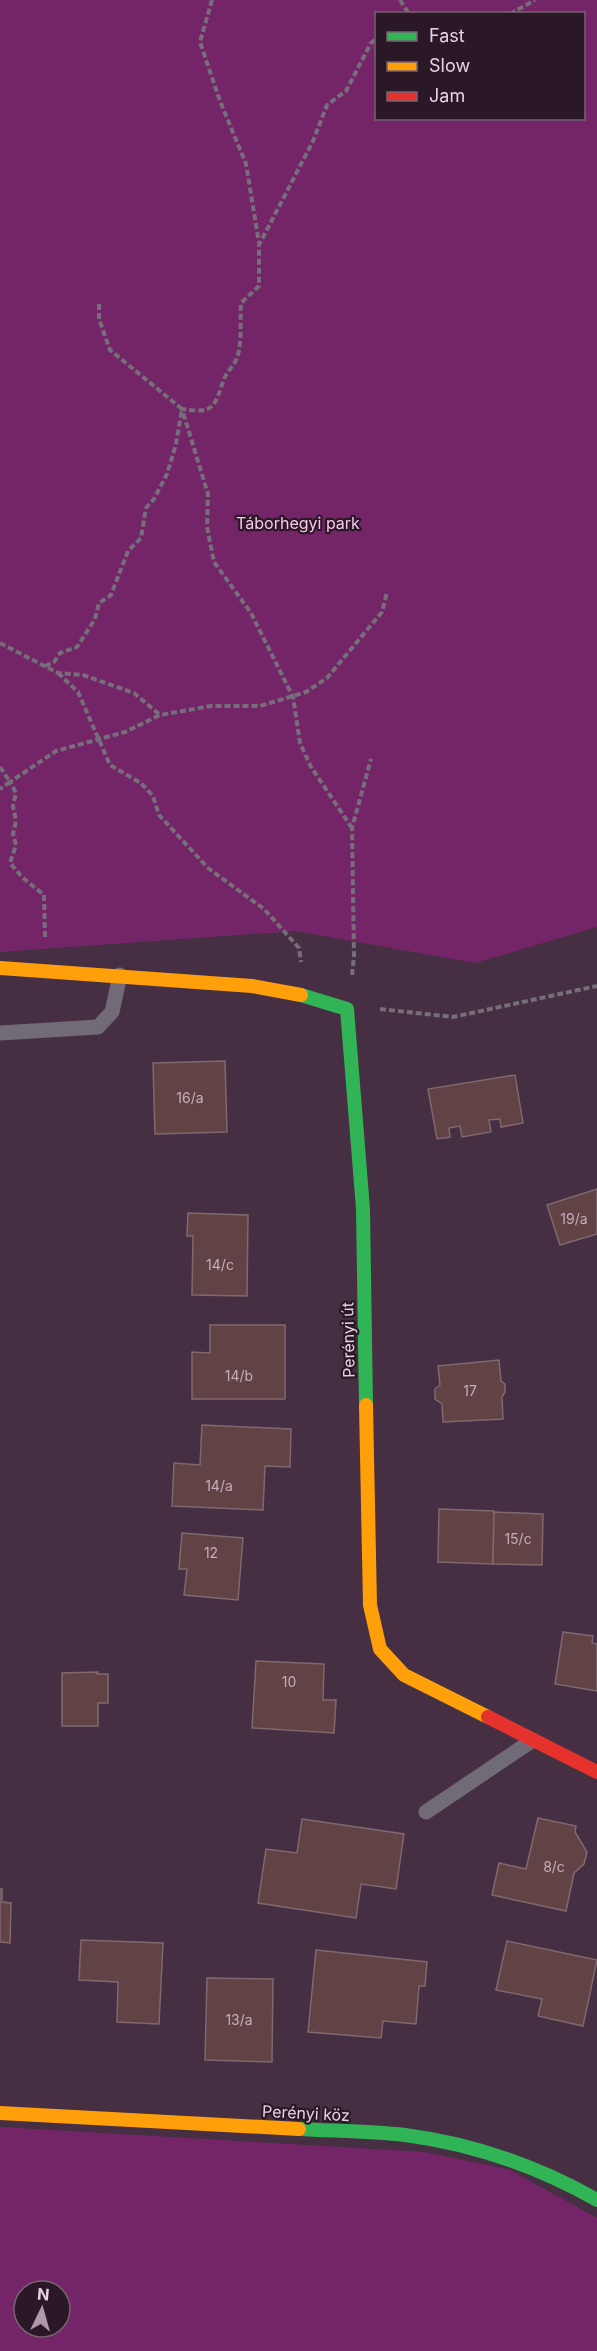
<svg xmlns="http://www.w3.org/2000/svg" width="597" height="2351" font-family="Inter,sans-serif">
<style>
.green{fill:#742568;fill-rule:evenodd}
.building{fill:#614245;stroke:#7f696f;stroke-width:1.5}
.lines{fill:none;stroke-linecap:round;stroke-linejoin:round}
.path{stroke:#766e79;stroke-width:4;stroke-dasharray:6 3;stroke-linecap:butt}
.lane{stroke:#706b76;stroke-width:15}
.fast{stroke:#30b455;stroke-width:14}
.slow{stroke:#ff9f0a;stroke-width:14}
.jam{stroke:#e5322d;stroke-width:14}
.labels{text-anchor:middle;stroke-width:4.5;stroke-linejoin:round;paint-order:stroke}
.number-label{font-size:14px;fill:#c8acbc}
.park-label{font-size:16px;fill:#f6c6eb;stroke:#2a1826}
.street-label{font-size:16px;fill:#ead0e4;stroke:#2a1826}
</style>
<rect width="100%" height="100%" fill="#462f42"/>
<g class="green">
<path d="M0,0H597V927L475,963L296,931L0,952ZM376,14H584V118H376Z"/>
<path d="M0,2127L425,2152L510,2170L597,2218V2351H0ZM24,2291H60V2327H24Z"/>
</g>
<g class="building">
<polygon points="225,1061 227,1132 155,1134 153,1063"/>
<polygon points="515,1075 523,1123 501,1127 500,1119 489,1120 491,1132 462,1137 460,1126 449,1128 450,1137 437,1139 428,1089"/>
<polygon points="597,1189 597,1234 560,1245 547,1205"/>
<polygon points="188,1213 248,1215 247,1296 192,1295 193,1236 187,1236"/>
<polygon points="210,1325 285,1325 285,1399 192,1399 192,1352 210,1353"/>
<polygon points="499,1360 501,1381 505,1384 505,1392 502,1397 503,1419 443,1422 442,1404 435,1399 435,1389 440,1385 438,1366"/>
<polygon points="202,1425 291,1429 290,1467 265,1466 263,1510 172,1506 174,1463 200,1465"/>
<polygon points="439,1509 494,1511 493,1564 438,1562"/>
<polygon points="494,1512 543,1514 542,1565 493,1564"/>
<polygon points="182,1533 243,1538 238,1600 184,1595 187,1569 179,1569"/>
<polygon points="563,1632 593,1636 592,1643 597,1644 597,1691 555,1684"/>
<polygon points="256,1661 324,1664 323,1700 336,1700 334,1733 252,1728"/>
<polygon points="98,1672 97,1674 108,1674 108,1703 98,1703 98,1726 62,1726 62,1673"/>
<polygon points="538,1818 576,1826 575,1832 587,1852 584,1864 574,1873 566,1911 492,1895 499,1863 526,1869"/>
<polygon points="302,1819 404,1834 396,1889 361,1884 356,1918 258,1903 266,1849 297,1853"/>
<polygon points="0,1889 2,1889 2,1902 11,1903 10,1943 0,1942"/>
<polygon points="81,1940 163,1943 159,2024 117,2022 118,1982 79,1980"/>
<polygon points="507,1941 597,1960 583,2026 538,2016 542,1999 496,1990"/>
<polygon points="316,1950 427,1962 425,1986 419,1986 416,2024 383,2021 381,2038 308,2032"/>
<polygon points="207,1978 273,1979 272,2062 205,2060"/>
</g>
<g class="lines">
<g class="path">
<polyline points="212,0 200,42 220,101 246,164 259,243"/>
<polyline points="400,0 409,14"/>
<polyline points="510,14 535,0"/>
<polyline points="0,643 58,673 83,675 134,693 160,715"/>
<polyline points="45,666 54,662 60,653 77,647 95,619 99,603 111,595 128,551 141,538 146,508 154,499 167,474 176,444 182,409 110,350 99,319 99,303"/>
<polyline points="58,673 78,692 110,765 141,783 153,796 159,815 208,868 264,909 299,948 301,962"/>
<polyline points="0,767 10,782 0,789"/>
<path d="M352,828L311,767L300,743L293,697L251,613L214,562L207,527L208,494L182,409C215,414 214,407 224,379C227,371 236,364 238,355C242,339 240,320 241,303L259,286V245L313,141L327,105L346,91L371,43L376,39"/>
<polyline points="45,937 44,895 23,878 10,863 16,845 13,834 16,821 13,806 16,793 10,782 56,751 125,732 160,715 211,706 260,706 306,692 327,678 382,612 387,592"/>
<polyline points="352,975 354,956 352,828 371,759"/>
<polyline points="380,1009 453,1017 597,986"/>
</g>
<g class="lane">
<polyline points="0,1033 98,1027 112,1012 120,975"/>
<polyline points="426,1812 533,1740"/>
</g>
<g class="fast">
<polyline points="301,995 347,1009 363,1209 366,1405"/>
<path d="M299,2129C334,2131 370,2131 405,2135C474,2144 537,2166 597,2200"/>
</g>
<g class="slow">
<polyline points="0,968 252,986 301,995"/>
<polyline points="366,1405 370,1605 380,1649 404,1675 488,1717"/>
<polyline points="0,2113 299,2129"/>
</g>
<polyline class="jam" points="488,1717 597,1772"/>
</g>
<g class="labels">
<g class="number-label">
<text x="190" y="1103">16/a</text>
<text x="574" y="1224">19/a</text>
<text x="220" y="1270">14/c</text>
<text x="239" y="1381">14/b</text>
<text x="470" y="1396">17</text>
<text x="219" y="1491">14/a</text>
<text x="518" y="1544">15/c</text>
<text x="211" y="1558">12</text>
<text x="289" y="1687">10</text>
<text x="554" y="1872">8/c</text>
<text x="239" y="2025">13/a</text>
</g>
<g class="park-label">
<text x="298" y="529">Táborhegyi park</text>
</g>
<g class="street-label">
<text transform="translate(348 1340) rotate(-91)" y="6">Perényi út</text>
<text transform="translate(306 2113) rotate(3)" y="6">Perényi köz</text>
</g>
</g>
<rect x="375" y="12" width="210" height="108" fill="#2a1826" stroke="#776272" stroke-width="1.5"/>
<rect x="387" y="32" width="30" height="9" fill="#30b455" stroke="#776272" stroke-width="1.5"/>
<text x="429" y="42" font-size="18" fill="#ead0e4">Fast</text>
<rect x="387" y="62" width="30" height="9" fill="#ff9f0a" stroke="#776272" stroke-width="1.5"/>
<text x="429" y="72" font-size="18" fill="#ead0e4">Slow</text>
<rect x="387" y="92" width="30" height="9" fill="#e5322d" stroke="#776272" stroke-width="1.5"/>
<text x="429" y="102" font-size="18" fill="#ead0e4">Jam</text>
<g transform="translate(42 2309) rotate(5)"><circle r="28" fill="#2a1826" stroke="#776272" stroke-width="1.5"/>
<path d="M0-4.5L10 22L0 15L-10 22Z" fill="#b198ab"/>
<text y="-9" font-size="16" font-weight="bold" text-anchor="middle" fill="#ead0e4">N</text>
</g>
</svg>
